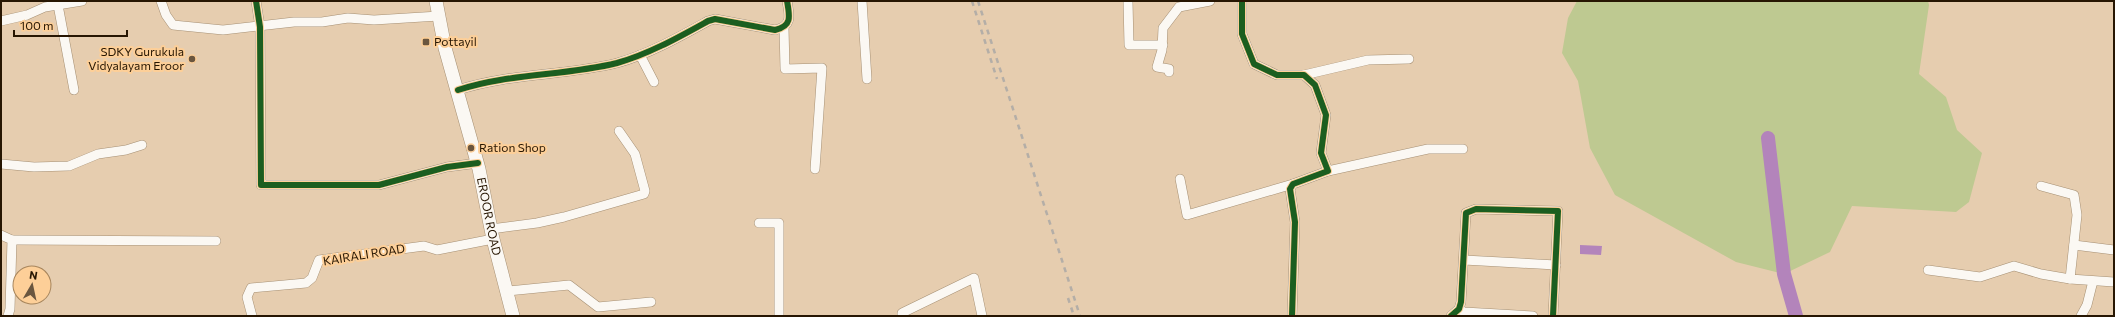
<svg xmlns="http://www.w3.org/2000/svg" width="2115" height="317" font-family="Commissioner,sans-serif">
<style>
.green{fill:#bec991}
.water{fill:#b384bb}
.lines{fill:none;stroke-linecap:round;stroke-linejoin:round}
.river{stroke:#b384bb;stroke-width:14}
.minor-casing{stroke:#a69074;stroke-width:10}
.secondary-casing{stroke:#a69074;stroke-width:14}
.minor{stroke:#fbf8f3;stroke-width:9}
.secondary{stroke:#fbf8f3;stroke-width:13}
.rail{stroke:#b4aea7;stroke-width:2.5;stroke-dasharray:5 5;stroke-linecap:butt}
.cycleway-casing{stroke:#fdcf98;stroke-width:8}
.cycleway{stroke:#1b5e20;stroke-width:6}
.poi-dot{fill:#6a563f;stroke:#fdcf98;stroke-width:1.5}
.labels{text-anchor:middle;stroke-width:4;stroke-linejoin:round;paint-order:stroke}
.poi-label{font-size:12px;fill:#271602;stroke:#fdcf98;text-anchor:start}
.street-label{font-size:12px;fill:#271602;stroke:#fdcf98}
</style>
<rect width="100%" height="100%" fill="#e6cdaf"/>
<polygon class="green" points="1577,1 1928,1 1929,5 1919,74 1946,97 1957,130 1982,153 1969,202 1956,212 1852,206 1830,252 1784,274 1736,262 1615,195 1590,148 1578,81 1562,53 1568,18"/>
<polygon class="water" points="1580,245 1602,246 1601,255 1580,254"/>
<g class="lines">
<polyline class="river" points="1768,138 1784,274 1796,316"/>
<g class="minor-casing">
<g id="minor">
<polyline points="161,1 166,15 173,25 223,30 294,22 322,22 348,18 374,20 439,16"/>
<polyline points="256,1 260,27 261,185 379,185 447,167 478,163"/>
<polyline points="862,1 867,79"/>
<polyline points="1128,1 1129,45 1163,45"/>
<polyline points="1242,1 1242,34 1254,64 1277,75 1304,75 1315,85 1326,115 1321,153 1328,171 1293,184 1290,189 1295,222 1292,316"/>
<polyline points="58,5 74,90"/>
<polyline points="1,21 27,15 45,7 82,1"/>
<polyline points="784,28 785,69 822,68 815,169"/>
<polyline points="640,55 654,82"/>
<polyline points="1169,72 1169,69 1157,67 1162,50 1163,28 1179,7 1210,1"/>
<polyline points="1304,75 1368,60 1409,59"/>
<path d="M458,90C509,73 565,76 617,63C649,54 679,37 708,21L715,19L775,30C792,26 790,17 787,1"/>
<polyline points="1,164 34,167 69,166 98,154 126,150 142,145"/>
<polyline points="1328,171 1428,149 1463,149"/>
<polyline points="1180,179 1187,215 1293,184"/>
<polyline points="2041,186 2074,195 2077,215 2070,279 2114,282"/>
<polyline points="759,223 779,223 779,316"/>
<polyline points="491,229 537,223 564,217 644,194 645,191 635,154 619,131"/>
<polyline points="1,235 12,240 10,309 8,316"/>
<polyline points="12,240 216,241"/>
<polyline points="2074,245 2114,250"/>
<polyline points="1464,260 1556,265"/>
<polyline points="1928,270 1980,277 2014,266 2041,274 2070,279"/>
<polyline points="507,291 569,285 598,307 651,302"/>
<polyline points="1459,309 1464,312 1533,316"/>
<polyline points="252,316 247,297 251,288 306,283 312,278 319,260 424,246 437,250 493,239"/>
<polyline points="902,316 902,313 974,278 982,316"/>
<polyline points="1451,316 1459,309 1461,302 1466,213 1476,209 1558,211 1553,316"/>
<polyline points="2081,316 2087,305 2093,281"/>
</g>
</g>
<g class="secondary-casing">
<g id="secondary">
<path id="s1" d="M436,1L445,48L479,169L493,239L513,316"/>
</g>
</g>
<use href="#minor" class="minor"/>
<use href="#secondary" class="secondary"/>
<g class="rail">
<polyline points="972,1 997,79"/>
<polyline points="978,1 1080,316"/>
<polyline points="1068,298 1074,316"/>
</g>
<g class="cycleway-casing">
<g id="cycleway">
<polyline points="256,1 260,27 261,185 379,185 447,167 478,163"/>
<polyline points="1242,1 1242,34 1254,64 1277,75 1304,75 1315,85 1326,115 1321,153 1328,171 1293,184 1290,189 1295,222 1292,316"/>
<path d="M458,90C509,73 565,76 617,63C649,54 679,37 708,21L715,19L775,30C792,26 790,17 787,1"/>
<polyline points="1451,316 1459,309 1461,302 1466,213 1476,209 1558,211 1553,316"/>
</g>
</g>
<use href="#cycleway" class="cycleway"/>
</g>
<g class="poi-dot">
<rect x="422" y="38" width="8" height="8" rx="2"/>
<circle cx="192" cy="59" r="4"/>
<circle cx="471" cy="148" r="4"/>
</g>
<g class="labels">
<g class="poi-label">
<text x="434" y="46">Pottayil</text>
<text x="184" y="56" text-anchor="end">SDKY Gurukula<tspan x="184" dy="14">Vidyalayam Eroor</tspan></text>
<text x="479" y="152">Ration Shop</text>
</g>
<g class="street-label">
<text dy="4" stroke="none"><textPath href="#s1" startOffset="222">EROOR ROAD</textPath></text>
<text transform="translate(364 255) rotate(-9)" y="4">KAIRALI ROAD</text>
</g>
</g>
<rect width="2115" height="317" fill="none" stroke="#271602" stroke-width="4"/>
<g transform="translate(32 285) rotate(9)"><circle r="19" fill="#fdcf98" stroke="#a7855c"/>
<path d="M0-3L7 15L0 10L-7 15Z" fill="#6a563f"/>
<text y="-6" font-size="11" font-weight="bold" text-anchor="middle" fill="#271602">N</text>
</g>
<path d="M14 30v6h113v-6" fill="none" stroke="#271602" stroke-width="2"/>
<text x="20" y="30" font-size="12" fill="#271602" stroke="#fdcf98" stroke-width="3" paint-order="stroke">100 m</text>
</svg>
